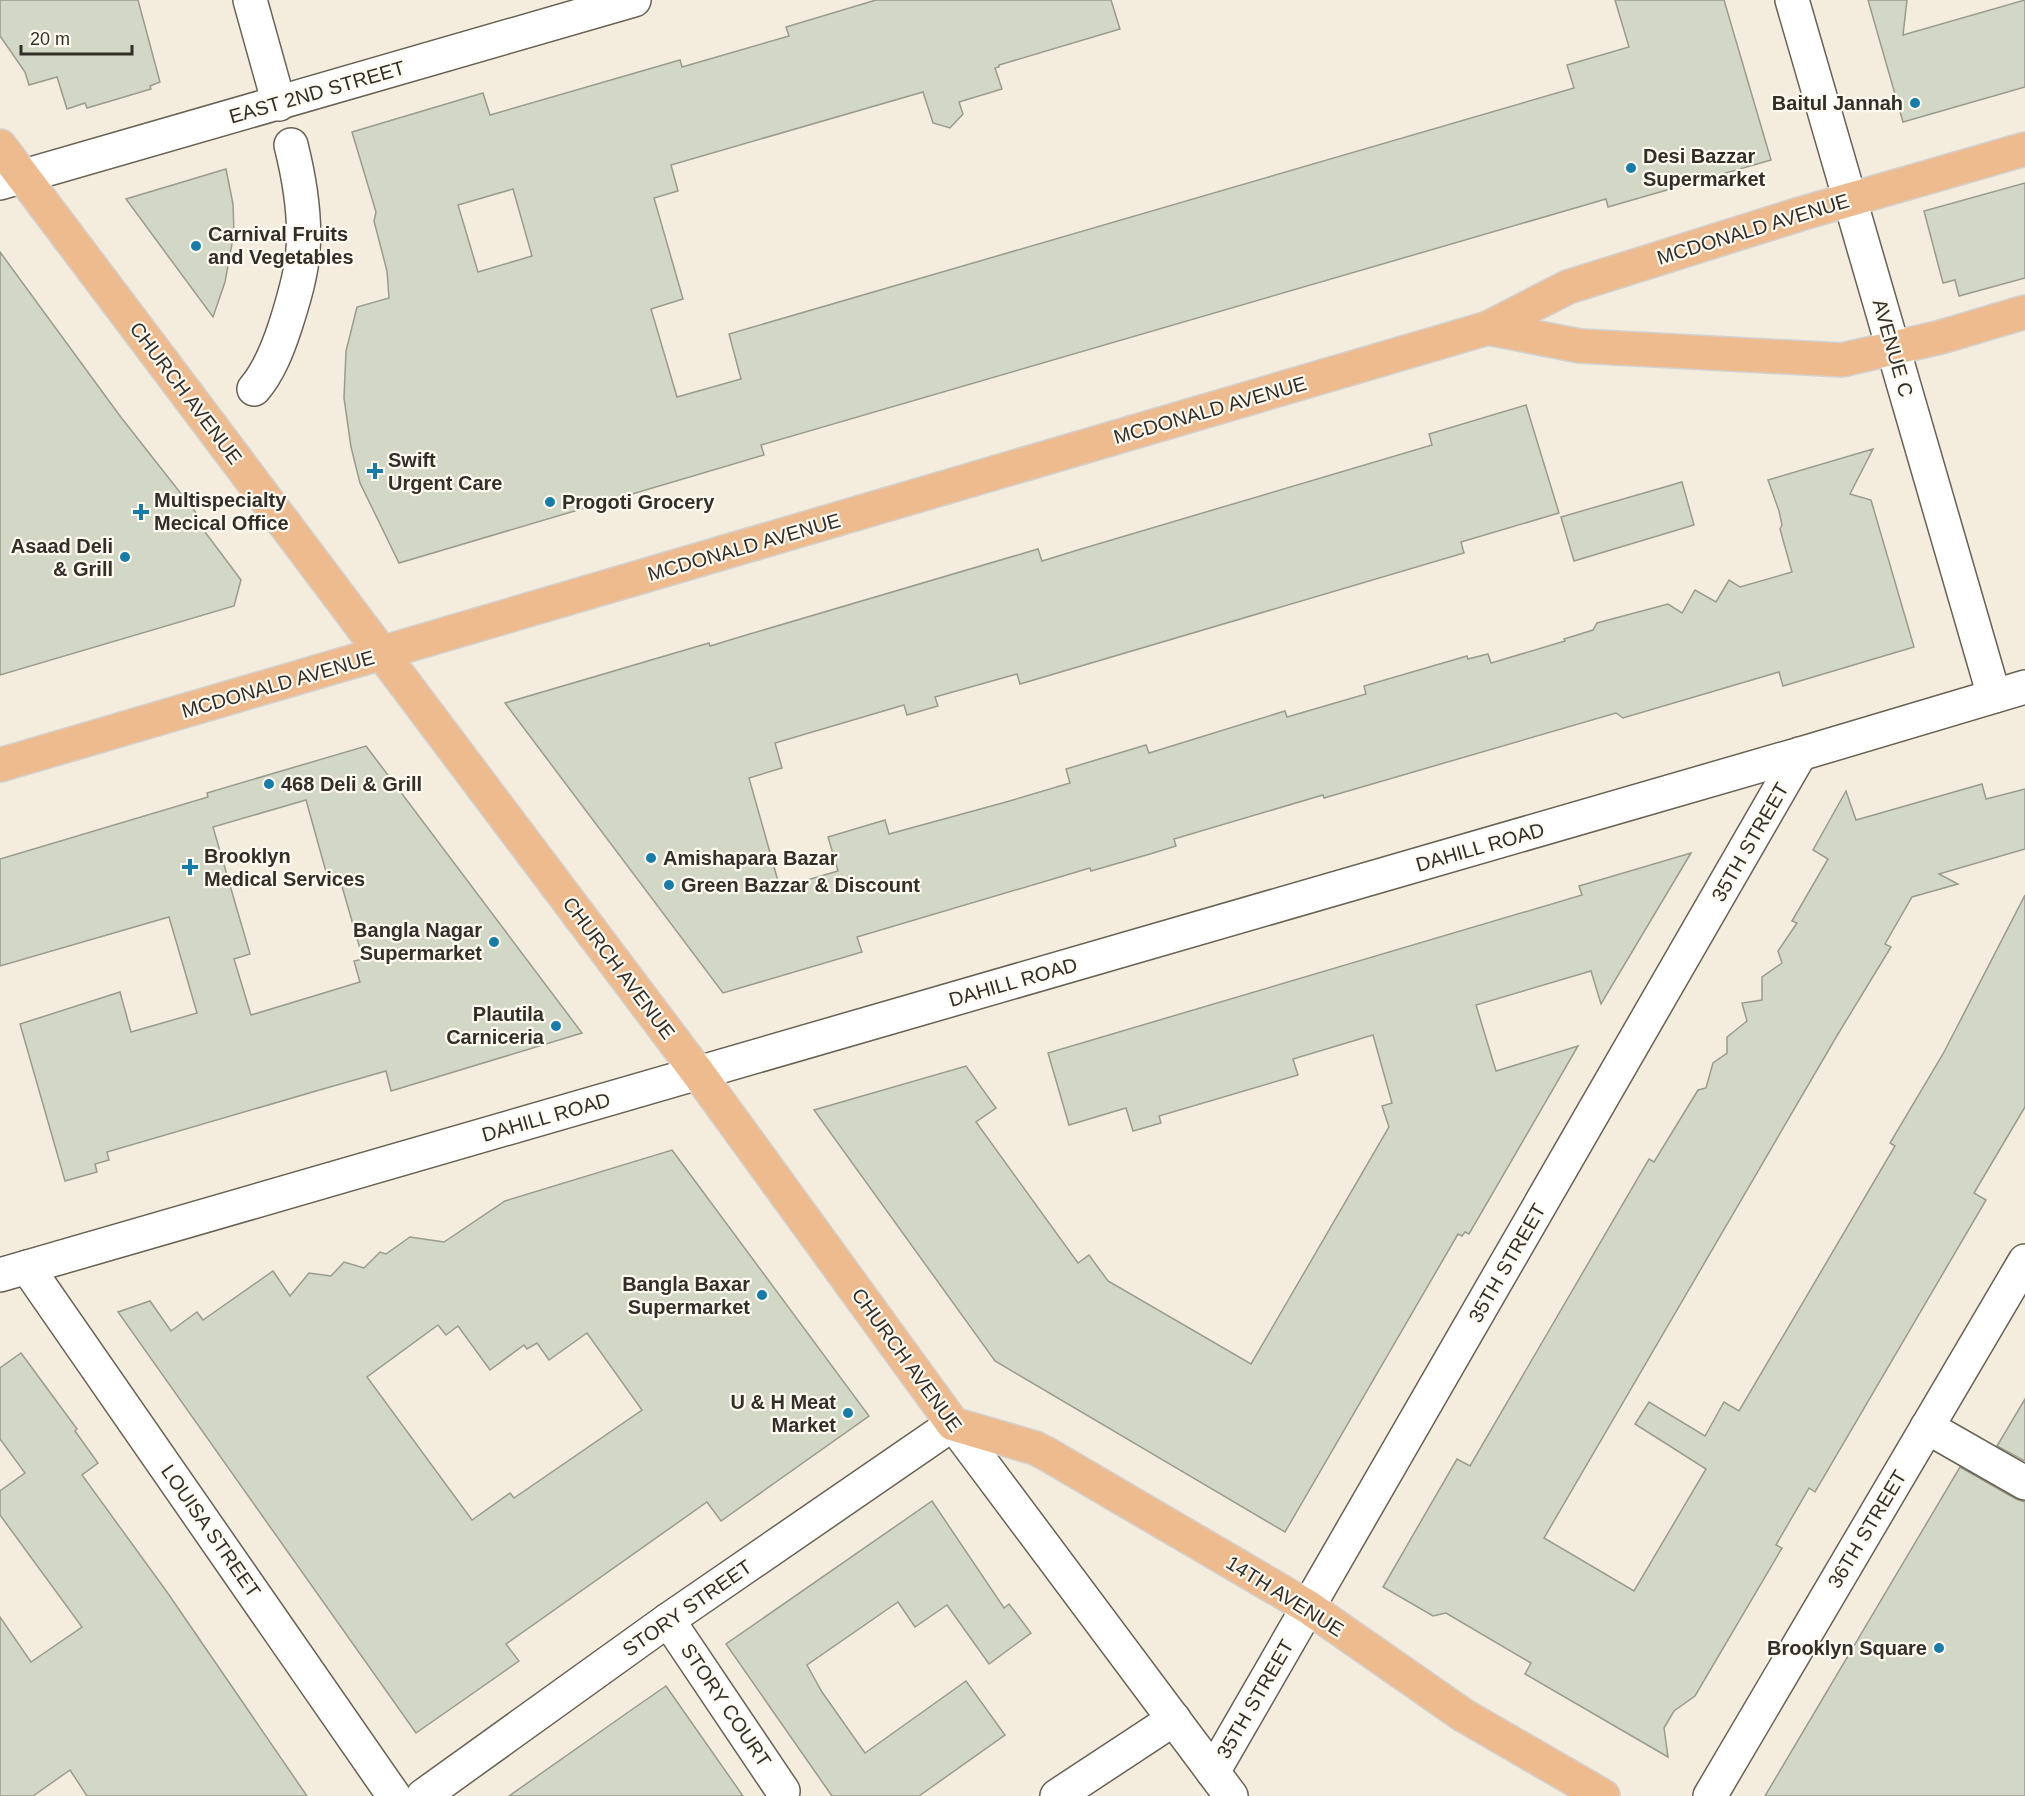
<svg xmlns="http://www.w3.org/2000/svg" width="2025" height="1796" font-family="Helvetica,sans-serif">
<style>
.building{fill:#d3d7c6;stroke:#999c8d;stroke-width:1.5;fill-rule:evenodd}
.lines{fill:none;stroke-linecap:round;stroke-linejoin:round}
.minor-casing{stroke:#686254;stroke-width:36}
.major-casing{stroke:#d2d1d0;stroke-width:36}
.minor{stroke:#fff;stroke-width:33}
.major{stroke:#eebb8e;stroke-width:33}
.poi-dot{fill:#177ca7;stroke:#fffaf1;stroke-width:2}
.labels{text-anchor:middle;stroke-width:4.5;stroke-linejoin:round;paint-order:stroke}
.street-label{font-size:20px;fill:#322f29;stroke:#fffaf1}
.poi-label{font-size:20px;font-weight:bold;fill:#322f29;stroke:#fffaf1;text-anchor:start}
</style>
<rect width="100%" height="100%" fill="#f4eddd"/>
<g class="building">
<polygon points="0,0 138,0 160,82 150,86 151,89 87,108 85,103 67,109 57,77 29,85 25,72 0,36"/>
<path d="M876,0H1111L1120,29L999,65V67L995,68L1002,89L959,102L963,114L950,128L933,123L923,92L671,165L678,191L654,198L683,299L651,309L677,397L741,379L729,334L1574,88L1567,65L1629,47L1615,0H1724L1771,160L1608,207L1606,199L761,445L764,455L399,563L360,483L351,447L344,398L346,351L357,307L389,298L387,271L374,221L376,212L352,132L483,93L490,115L680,60L682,67L789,36L786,27ZM513,189L532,256L478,272L458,205Z"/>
<polygon points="1868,0 1907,0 1903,35 2025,0 2025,87 1903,122"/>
<polygon points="226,169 233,204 234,233 225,282 213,317 126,199"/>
<polygon points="2025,183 2025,278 1959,296 1955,280 1943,283 1924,211"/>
<polygon points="0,252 120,416 197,514 193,516 241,580 234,606 0,675"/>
<polygon points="1526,405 1559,513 1461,542 1464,553 1020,684 1017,674 935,697 938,706 907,715 904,705 775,743 782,768 749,778 780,888 838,871 828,837 885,820 889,834 1006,802 1070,783 1066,769 1146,745 1149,753 1285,711 1287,717 1366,694 1364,686 1467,656 1468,659 1488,654 1491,663 1565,641 1564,639 1593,630 1597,623 1668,604 1682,613 1695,590 1716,602 1729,580 1740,587 1792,572 1780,529 1782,525 1779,511 1768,480 1873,449 1850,494 1871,500 1914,647 1783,686 1779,672 1623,718 1616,713 1324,798 1323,795 1174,839 1176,846 1150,854 1091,871 1090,868 857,937 862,952 723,993 505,703 709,643 710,646 743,636 1038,549 1042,561 1081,549 1432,445 1429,434"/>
<polygon points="1682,482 1694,525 1574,561 1561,517"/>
<path d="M366,746L582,1033L391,1091L386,1071L323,1089L107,1152L109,1160L95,1164L97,1172L65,1181L20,1024L120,992L131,1032L197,1013L169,917L0,966V859L208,797L207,793ZM306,800L330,886L341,883L363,959L354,961L360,982L251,1015L234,959L250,954L213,827Z"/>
<polygon points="1982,784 1986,799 2025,789 2025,849 1939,874 1958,884 1912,897 1885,944 1891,947 1838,1034 1544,1538 1634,1591 1706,1469 1635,1424 1649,1402 1705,1436 1724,1402 1739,1411 1895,1146 1890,1143 1943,1054 2025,895 2025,1107 1974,1193 1986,1200 1815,1492 1809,1488 1776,1545 1782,1548 1695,1696 1674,1711 1664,1728 1668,1757 1525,1674 1531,1663 1446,1613 1433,1616 1383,1587 1457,1459 1470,1466 1649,1159 1654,1162 1698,1090 1706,1088 1713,1063 1727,1053 1727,1037 1747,1021 1742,1003 1762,1000 1762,977 1782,963 1778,951 1797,923 1792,921 1828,859 1813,850 1846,791 1856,820"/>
<polygon points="1691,853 1601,1004 1591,971 1476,1005 1496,1071 1578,1046 1469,1234 1465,1232 1462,1236 1458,1234 1285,1532 995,1361 814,1110 966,1066 996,1108 976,1122 1078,1263 1089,1255 1108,1281 1251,1364 1389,1127 1382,1106 1392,1103 1373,1035 1293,1059 1298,1075 1159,1116 1161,1123 1133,1131 1126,1108 1069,1125 1048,1053 1582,895 1579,886"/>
<path d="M672,1150L869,1416L721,1521L707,1502L506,1644L519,1661L416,1733L118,1312L150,1301L171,1331L197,1312L203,1320L273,1271L290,1296L309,1273L331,1276L344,1262L364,1268L380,1252L386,1254L410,1237L444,1242L505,1201ZM438,1325L446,1335L458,1326L490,1370L524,1345L527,1349L537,1343L549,1360L587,1333L642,1410L514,1498L510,1493L472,1520L367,1377Z"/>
<polygon points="21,1353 77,1429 75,1431 98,1463 82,1475 167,1592 307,1796 87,1796 70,1770 33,1796 0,1796 0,1617 31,1662 82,1627 0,1515 0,1491 25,1473 0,1439 0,1368"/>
<polygon points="2025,1399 2025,1461 1997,1446"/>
<polygon points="1960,1467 2016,1499 2025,1502 2025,1796 1765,1796"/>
<polygon points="932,1501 1004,1608 1009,1604 1031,1633 989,1664 947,1605 915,1627 898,1602 807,1665 822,1692 865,1753 966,1681 1005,1735 919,1796 832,1796 726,1644"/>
<polygon points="666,1686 743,1796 509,1796 627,1713"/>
</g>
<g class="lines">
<g class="minor-casing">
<g id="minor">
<polyline points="250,0 279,104"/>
<polyline points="1792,0 1994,696"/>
<polyline points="0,183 634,0"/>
<path d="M254,389C269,372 278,348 285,327C292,305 299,283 302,260C307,222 300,181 291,145"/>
<polyline points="27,1267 394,1796"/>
<polyline points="0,1275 1800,754 2025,687"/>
<polyline points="1927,1427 2025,1483"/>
<polyline points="668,1620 783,1791"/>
<polyline points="1213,1772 1800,754"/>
<polyline points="423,1796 668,1620 953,1424 1231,1796"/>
<polyline points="1057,1796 1174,1719"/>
<polyline points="1710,1796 2025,1261"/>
</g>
</g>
<g class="major-casing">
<g id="major">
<polyline points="0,146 698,1073 953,1424 1035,1448 1045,1453 1308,1607 1463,1715 1603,1796"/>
<polyline points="1488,328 1580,346 1842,360 1941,337 2025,312"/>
<polyline points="0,765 1488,328 1568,287 1800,214 2025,149"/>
</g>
</g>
<use href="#minor" class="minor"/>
<use href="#major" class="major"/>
</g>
<g class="poi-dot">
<circle cx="1915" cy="103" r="6"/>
<circle cx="1631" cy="168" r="6"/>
<circle cx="196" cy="246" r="6"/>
<path d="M372 462h6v6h6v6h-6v6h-6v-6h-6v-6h6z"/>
<circle cx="550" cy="502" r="6"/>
<path d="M138 503h6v6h6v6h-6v6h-6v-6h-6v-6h6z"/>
<circle cx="125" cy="557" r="6"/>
<circle cx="269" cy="784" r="6"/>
<circle cx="651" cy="858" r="6"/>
<path d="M187 858h6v6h6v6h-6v6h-6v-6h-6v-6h6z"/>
<circle cx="669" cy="885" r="6"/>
<circle cx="494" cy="942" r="6"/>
<circle cx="556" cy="1026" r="6"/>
<circle cx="762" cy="1295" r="6"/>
<circle cx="848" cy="1413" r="6"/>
<circle cx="1939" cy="1648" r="6"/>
</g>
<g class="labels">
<g class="street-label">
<text transform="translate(317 92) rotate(-16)" y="7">EAST 2ND STREET</text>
<text transform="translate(1753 229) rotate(-17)" y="7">MCDONALD AVENUE</text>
<text transform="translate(1893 348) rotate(74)" y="7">AVENUE C</text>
<text transform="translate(186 393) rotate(53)" y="7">CHURCH AVENUE</text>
<text transform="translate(1210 410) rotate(-16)" y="7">MCDONALD AVENUE</text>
<text transform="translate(744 547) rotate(-16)" y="7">MCDONALD AVENUE</text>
<text transform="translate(278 684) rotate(-16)" y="7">MCDONALD AVENUE</text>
<text transform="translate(1750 842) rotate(-60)" y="7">35TH STREET</text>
<text transform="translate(1480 847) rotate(-16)" y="7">DAHILL ROAD</text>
<text transform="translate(619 968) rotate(53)" y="7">CHURCH AVENUE</text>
<text transform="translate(1013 982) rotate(-16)" y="7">DAHILL ROAD</text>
<text transform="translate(546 1117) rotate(-16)" y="7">DAHILL ROAD</text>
<text transform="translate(1507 1263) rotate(-60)" y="7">35TH STREET</text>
<text transform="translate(907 1360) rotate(54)" y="7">CHURCH AVENUE</text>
<text transform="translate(1867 1529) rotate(-59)" y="7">36TH STREET</text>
<text transform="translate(211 1531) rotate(55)" y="7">LOUISA STREET</text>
<text transform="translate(1285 1596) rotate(32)" y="7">14TH AVENUE</text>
<text transform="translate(687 1608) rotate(-35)" y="7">STORY STREET</text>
<text transform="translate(1255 1699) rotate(-60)" y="7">35TH STREET</text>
<text transform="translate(726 1705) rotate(56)" y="7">STORY COURT</text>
</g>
<g class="poi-label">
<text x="1903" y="110" text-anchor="end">Baitul Jannah</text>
<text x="1643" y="163">Desi Bazzar<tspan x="1643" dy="23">Supermarket</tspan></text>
<text x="208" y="241">Carnival Fruits<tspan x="208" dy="23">and Vegetables</tspan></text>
<text x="388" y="467">Swift<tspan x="388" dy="23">Urgent Care</tspan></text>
<text x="154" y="507">Multispecialty<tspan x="154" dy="23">Mecical Office</tspan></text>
<text x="562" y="509">Progoti Grocery</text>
<text x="113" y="553" text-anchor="end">Asaad Deli<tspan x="113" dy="23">&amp; Grill</tspan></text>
<text x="281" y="791">468 Deli &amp; Grill</text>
<text x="204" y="863">Brooklyn<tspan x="204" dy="23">Medical Services</tspan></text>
<text x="663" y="865">Amishapara Bazar</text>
<text x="681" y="892">Green Bazzar &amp; Discount</text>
<text x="482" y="937" text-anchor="end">Bangla Nagar<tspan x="482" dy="23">Supermarket</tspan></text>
<text x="544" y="1021" text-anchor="end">Plautila<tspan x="544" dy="23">Carniceria</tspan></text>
<text x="750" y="1291" text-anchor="end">Bangla Baxar<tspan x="750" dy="23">Supermarket</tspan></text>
<text x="836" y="1409" text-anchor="end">U &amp; H Meat<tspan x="836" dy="23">Market</tspan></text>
<text x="1927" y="1655" text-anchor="end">Brooklyn Square</text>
</g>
</g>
<path d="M21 45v9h111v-9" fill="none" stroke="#322f29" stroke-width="3"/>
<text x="30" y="45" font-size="18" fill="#322f29" stroke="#fffaf1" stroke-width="4.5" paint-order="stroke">20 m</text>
</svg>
